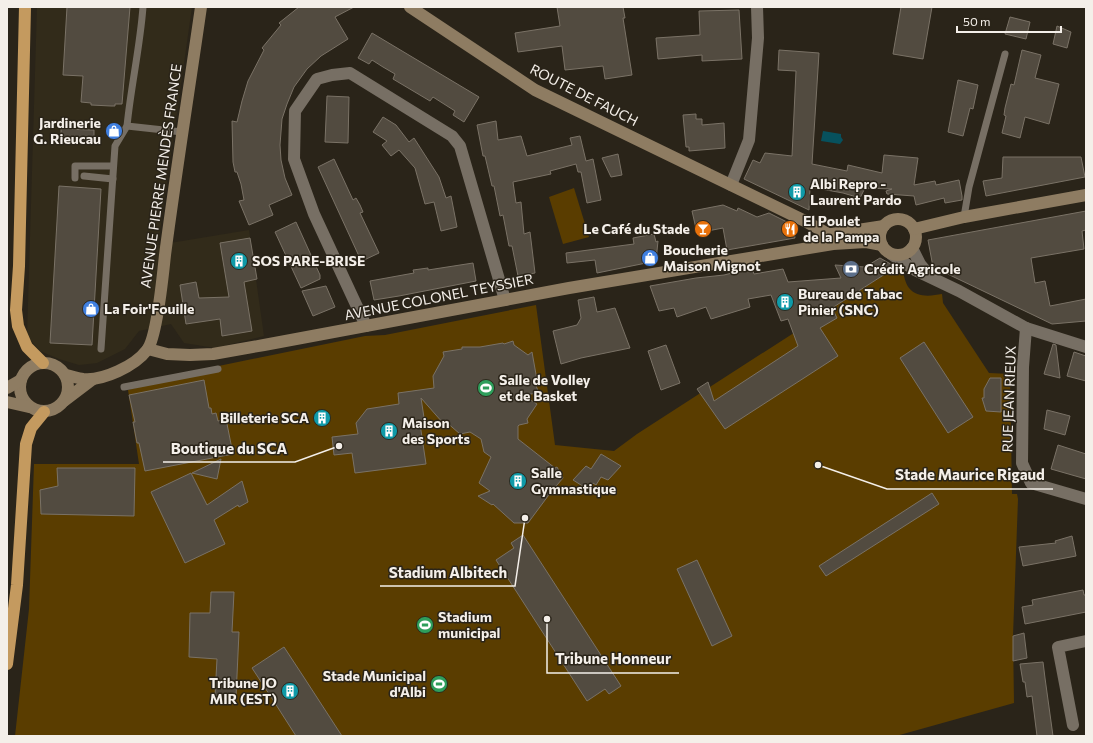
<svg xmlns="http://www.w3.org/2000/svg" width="1093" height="743" font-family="Commissioner,sans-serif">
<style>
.commercial{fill:#322b1a}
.green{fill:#5a3d00}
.water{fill:#07515d}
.building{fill:#524b40;stroke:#7a7266}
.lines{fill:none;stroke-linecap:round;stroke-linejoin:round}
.lane{stroke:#776f64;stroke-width:7}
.street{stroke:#776f64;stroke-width:12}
.secondary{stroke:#8e7c62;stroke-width:12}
.highway{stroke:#c49a5f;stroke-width:12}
.labels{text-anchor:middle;stroke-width:3;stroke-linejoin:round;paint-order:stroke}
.street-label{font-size:14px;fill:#f4efe9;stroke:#2a2419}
.poi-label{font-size:14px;font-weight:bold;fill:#f4efe9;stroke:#2a2419;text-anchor:start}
.leader{fill:none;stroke:#f4efe9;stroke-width:1.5}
.callout-dot{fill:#f4efe9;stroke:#2a2419;stroke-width:1.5}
.callout-label{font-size:15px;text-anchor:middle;font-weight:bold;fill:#f4efe9;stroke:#2a2419;stroke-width:3;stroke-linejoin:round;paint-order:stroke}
</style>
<rect width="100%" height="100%" fill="#2a2419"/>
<polygon class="commercial" points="37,7 192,7 158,245 249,230 264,336 215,348 184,343 171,324 139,331 125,349 97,363 79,365 59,359 40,351 27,336"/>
<g class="green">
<polygon points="574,188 589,237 563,244 549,197"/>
<path d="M896,267L902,269C904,275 905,283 909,288C917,298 931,296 942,294L943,303L989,373L1010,374L1012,494H1017L1018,499L1013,636L1014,703L896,736H15L29,609L34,464H139L128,390L204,369L365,336L385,335L536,305L555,445L614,451L637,434Z"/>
</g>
<polygon class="water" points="823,131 841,134 841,137 843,140 840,144 821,141"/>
<g class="building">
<polygon points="67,7 130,7 122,104 115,104 115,106 111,106 91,105 91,103 81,102 83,76 63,75"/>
<polygon points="299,7 354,7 335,17 348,39 321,56 307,69 294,87 287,104 282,119 280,145 281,160 285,178 292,195 269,205 273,215 249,225 239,201 244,200 241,184 237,172 235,172 233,162 232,121 237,122 242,101 248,81 264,50 262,48 281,25 279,23"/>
<polygon points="557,7 623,7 625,18 623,18 632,75 605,79 603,66 565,70 562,46 518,52 515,33 560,26"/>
<polygon points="901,7 932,7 923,59 893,54"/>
<polygon points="739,10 742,59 702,61 702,55 658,59 656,38 700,35 699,11"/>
<polygon points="1010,17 1030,22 1026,39 1005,34"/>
<polygon points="1057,26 1071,32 1067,48 1053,44"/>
<polygon points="372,33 479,97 464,122 453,115 455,111 433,97 430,101 393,79 395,74 383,67 372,60 369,64 358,58"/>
<polygon points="779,50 819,53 812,164 847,171 848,165 882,173 884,155 918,158 914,185 935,181 936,185 959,180 962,196 962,200 945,203 944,198 916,205 914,196 887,194 886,191 892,189 865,188 860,198 843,193 810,187 809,210 744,179 753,160 760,163 765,153 792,156 796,71 778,70"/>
<polygon points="1022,50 1041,55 1035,78 1059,84 1049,124 1025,117 1020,138 1002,133 1006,116 1004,115 1005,108 1011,84 1014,85"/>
<polygon points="958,80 978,85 973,109 970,108 963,136 948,132"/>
<polygon points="327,96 349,97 348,143 325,142"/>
<polygon points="696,114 696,119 702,119 702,125 724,123 725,148 689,151 689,147 686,147 683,115"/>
<polygon points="383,117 396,125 409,142 414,138 439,177 446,198 451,196 457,227 441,231 434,202 425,204 415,168 399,150 391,156 382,145 387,141 373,132"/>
<polygon points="496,121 498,140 521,136 527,156 572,145 570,138 580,136 586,161 593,159 601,200 587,203 581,172 578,172 576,164 550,171 551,174 513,182 516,203 521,202 524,234 530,232 535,273 518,276 512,246 509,246 503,215 500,216 494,186 492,186 485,156 483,156 477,125"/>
<polygon points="61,129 94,130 94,143 61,142"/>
<polygon points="618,154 622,175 611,177 602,158"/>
<polygon points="1003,157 1081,157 1085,177 986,196 983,181 1002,178"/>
<polygon points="334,159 353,200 356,198 360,205 363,212 360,213 379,253 362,261 358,254 318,167"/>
<polygon points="59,186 101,189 92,345 50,343"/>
<polygon points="723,205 737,211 738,208 757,217 769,213 793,225 795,238 727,250 723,228 697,233 692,211"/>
<polygon points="1086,211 1086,230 1082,231 1084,249 1031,258 1035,283 1045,281 1050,306 1086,299 1086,321 1052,324 933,267 928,240"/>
<polygon points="296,222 320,275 320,279 301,288 275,232"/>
<polygon points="654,234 656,242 658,241 656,261 597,273 595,260 567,263 566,253 634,244 633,238"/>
<polygon points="250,238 257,279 244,282 252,331 222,336 220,319 186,324 180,285 196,282 199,298 229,297 220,243"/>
<polygon points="880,258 896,267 832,308 837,318 820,328 838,356 725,429 697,389 708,382 714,401 798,346 788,319 781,321 771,295 748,299 750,307 711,319 706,307 677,317 674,308 659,311 650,286 696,278 724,275 752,268 754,274 783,269 788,282 841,278 835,265 865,267"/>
<polygon points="473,263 476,281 399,296 374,300 370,281 414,273 413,270 428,268 428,270"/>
<polygon points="326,286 335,307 313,316 302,291"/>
<polygon points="594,297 597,312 615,308 630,348 581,358 561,364 553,331 577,325 581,318 578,300"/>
<polygon points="513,341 514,345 528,355 532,352 537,380 534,381 539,393 523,395 537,404 527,419 528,423 519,425 518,426 518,439 555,468 557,467 563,478 551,492 528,523 514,523 493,504 492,505 478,496 490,491 479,483 491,457 484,452 481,439 470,432 460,434 445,421 443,423 421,398 425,424 420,424 426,464 355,473 352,453 334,455 332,437 358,434 356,423 367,409 399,404 398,393 434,388 433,376 444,356 443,352 462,349 462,347 480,347 503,343 504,344"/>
<polygon points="924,342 973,417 948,433 900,358"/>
<polygon points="1053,344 1056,345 1060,378 1044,374"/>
<polygon points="666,345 680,383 661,390 648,351"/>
<polygon points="1074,352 1086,356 1086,381 1067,376"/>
<polygon points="990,378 1001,378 1001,412 986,411 982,398 984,398 984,389"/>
<polygon points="204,380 209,408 211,408 212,414 216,413 218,421 226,419 233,454 145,471 139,443 137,443 133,422 135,422 129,395"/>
<polygon points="1047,410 1070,416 1065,435 1044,429"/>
<polygon points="1058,445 1086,454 1086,479 1051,469"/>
<polygon points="601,454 621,466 608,480 601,477 596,485 593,483 589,490 573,480 586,466 591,469"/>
<polygon points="221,459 217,479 192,473"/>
<polygon points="57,468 135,468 134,516 41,514 40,490 58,486"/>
<polygon points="191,473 207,505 242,481 248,502 239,507 238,505 214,520 225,544 185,563 151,492"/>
<polygon points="932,493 939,504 826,576 819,566"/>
<polygon points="523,535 621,686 609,694 605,689 587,701 496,560 514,548 511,543"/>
<polygon points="1072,536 1076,556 1023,566 1019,547 1056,543 1055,541"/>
<polygon points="697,560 732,636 712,646 677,569"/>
<polygon points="1083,590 1084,595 1086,595 1086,612 1025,624 1022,607 1033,605 1032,600"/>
<polygon points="211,592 234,592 232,632 239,632 236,697 215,696 217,659 189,657 190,613 210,613"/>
<polygon points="1024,633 1027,658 1013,661 1013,636"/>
<polygon points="284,647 305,679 342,736 296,736 273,700 252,668"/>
<polygon points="1043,662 1045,678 1053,736 1037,736 1032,696 1027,697 1025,682 1023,682 1020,664"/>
</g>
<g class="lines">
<g class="lane">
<path d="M143,7C140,47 131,86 127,126L182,132"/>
<polyline points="84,176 113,179"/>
<polyline points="75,178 75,166 113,166"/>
<polyline points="964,217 969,187 1005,54"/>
<polyline points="101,349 115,146 127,126"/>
<polyline points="124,387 218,369"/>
</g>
<g class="street">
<polyline points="731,185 749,140 758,38 757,7"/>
<polyline points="912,248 920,264 930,276"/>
<polyline points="891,254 915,270 959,291 1026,328 1086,347"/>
<polyline points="366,326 314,214 294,159 295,111 317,79 332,75 350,73 452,136 460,146 505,300"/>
<polyline points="1026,328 1023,367 1022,463 1031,483 1086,499"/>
<polyline points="1073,725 1058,647 1086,641"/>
</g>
<g class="secondary">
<polyline points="410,7 535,90 805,221 828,234"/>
<circle cx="898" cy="237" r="18"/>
<polyline points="914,229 964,217 1086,195"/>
<polyline points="821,237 825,235 884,226"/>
<polyline points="148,349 167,354 190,355 213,354 264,345 569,288 833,244 866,242 882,245"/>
<circle cx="44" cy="387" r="24"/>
<path d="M65,375C71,376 77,378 83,379C103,381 135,366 147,350C157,338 163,274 165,255C176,172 189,90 201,7"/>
<polyline points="7,388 21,380"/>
<polyline points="64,401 93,379"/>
<polyline points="7,402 29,407"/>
</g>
<g class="highway">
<polyline points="25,7 19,266 16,310 18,326 27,347 43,363"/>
<polyline points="7,664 17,585 26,444 31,428 44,412"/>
</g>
</g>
<defs>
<g id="shop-disc" transform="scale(0.9)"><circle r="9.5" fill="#3f7fe0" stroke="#2a2419"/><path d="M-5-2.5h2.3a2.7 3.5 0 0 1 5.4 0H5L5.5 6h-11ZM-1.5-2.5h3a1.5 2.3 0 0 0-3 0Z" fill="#fff"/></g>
<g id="building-disc" transform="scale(0.9)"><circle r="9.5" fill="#0f9aa8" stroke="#2a2419"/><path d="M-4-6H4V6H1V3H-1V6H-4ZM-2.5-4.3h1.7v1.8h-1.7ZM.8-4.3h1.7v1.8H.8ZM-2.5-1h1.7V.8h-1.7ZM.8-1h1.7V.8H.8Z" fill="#fff"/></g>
<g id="bar-disc" transform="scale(0.9)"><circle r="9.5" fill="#e8710a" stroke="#2a2419"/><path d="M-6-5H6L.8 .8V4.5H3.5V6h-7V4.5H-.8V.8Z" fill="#fff"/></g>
<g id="restaurant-disc" transform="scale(0.9)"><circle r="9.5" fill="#e8710a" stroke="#2a2419"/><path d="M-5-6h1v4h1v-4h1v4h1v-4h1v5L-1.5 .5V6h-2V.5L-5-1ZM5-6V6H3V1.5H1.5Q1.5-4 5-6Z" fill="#fff"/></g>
<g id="bank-disc" transform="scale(0.9)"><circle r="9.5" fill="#5c6f8a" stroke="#2a2419"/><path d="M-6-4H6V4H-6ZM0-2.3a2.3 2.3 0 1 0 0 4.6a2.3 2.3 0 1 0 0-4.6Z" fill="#fff"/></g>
<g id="stadium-disc" transform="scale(0.9)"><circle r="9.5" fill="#2e9e5b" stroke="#2a2419"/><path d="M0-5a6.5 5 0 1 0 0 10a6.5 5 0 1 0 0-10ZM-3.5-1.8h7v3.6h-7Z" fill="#fff"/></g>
</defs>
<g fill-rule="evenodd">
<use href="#shop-disc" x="114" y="131"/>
<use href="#building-disc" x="797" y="192"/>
<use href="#bar-disc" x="703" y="229"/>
<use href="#restaurant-disc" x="790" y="229"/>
<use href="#shop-disc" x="650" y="258"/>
<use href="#building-disc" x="239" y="261"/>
<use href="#bank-disc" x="851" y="269"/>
<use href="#building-disc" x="785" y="302"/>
<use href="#shop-disc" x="91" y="309"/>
<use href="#stadium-disc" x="486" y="388"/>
<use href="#building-disc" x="322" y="418"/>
<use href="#building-disc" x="389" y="431"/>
<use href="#building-disc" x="518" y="481"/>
<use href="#stadium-disc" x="425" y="625"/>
<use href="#stadium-disc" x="439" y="684"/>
<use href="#building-disc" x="290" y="691"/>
</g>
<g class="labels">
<g class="street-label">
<text transform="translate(584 95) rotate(27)" y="5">ROUTE DE FAUCH</text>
<text transform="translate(161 176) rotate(-82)" y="5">AVENUE PIERRE MENDÈS FRANCE</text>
<text transform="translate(439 297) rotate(-11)" y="5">AVENUE COLONEL TEYSSIER</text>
<text transform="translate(1009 399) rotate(-88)" y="5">RUE JEAN RIEUX</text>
</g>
<g class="poi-label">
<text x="101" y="128" text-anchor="end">Jardinerie<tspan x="101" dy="16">G. Rieucau</tspan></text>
<text x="810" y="189">Albi Repro -<tspan x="810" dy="16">Laurent Pardo</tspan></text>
<text x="803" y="226">El Poulet<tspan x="803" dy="16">de la Pampa</tspan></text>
<text x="690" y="234" text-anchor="end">Le Café du Stade</text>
<text x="663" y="255">Boucherie<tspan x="663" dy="16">Maison Mignot</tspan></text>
<text x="252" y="266">SOS PARE-BRISE</text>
<text x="864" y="274">Crédit Agricole</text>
<text x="798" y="299">Bureau de Tabac<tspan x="798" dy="16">Pinier (SNC)</tspan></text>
<text x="104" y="314">La Foir'Fouille</text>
<text x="499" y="385">Salle de Volley<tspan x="499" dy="16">et de Basket</tspan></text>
<text x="309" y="423" text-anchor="end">Billeterie SCA</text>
<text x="402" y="428">Maison<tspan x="402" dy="16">des Sports</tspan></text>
<text x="531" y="478">Salle<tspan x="531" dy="16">Gymnastique</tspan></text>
<text x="438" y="622">Stadium<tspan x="438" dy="16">municipal</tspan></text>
<text x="426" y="681" text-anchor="end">Stade Municipal<tspan x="426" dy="16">d'Albi</tspan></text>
<text x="277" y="688" text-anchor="end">Tribune JO<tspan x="277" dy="16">MIR (EST)</tspan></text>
</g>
</g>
<path class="leader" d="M339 446L295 462H163M818 465L887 489H1053M525 518L515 586H380M547 619L547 673H679"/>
<g class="callout-dot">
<circle cx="339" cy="446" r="4"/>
<circle cx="818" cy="465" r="4"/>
<circle cx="525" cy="518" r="4"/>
<circle cx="547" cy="619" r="4"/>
</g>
<g class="callout-label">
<text x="229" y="454">Boutique du SCA</text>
<text x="970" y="480">Stade Maurice Rigaud</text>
<text x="448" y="578">Stadium Albitech</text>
<text x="613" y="664">Tribune Honneur</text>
</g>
<rect width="1093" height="743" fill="none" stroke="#f4efe9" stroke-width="16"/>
<path d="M957 26v6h104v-6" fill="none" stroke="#f4efe9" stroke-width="2"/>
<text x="963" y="26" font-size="12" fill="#f4efe9" stroke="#2a2419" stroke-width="3" paint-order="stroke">50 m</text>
</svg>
